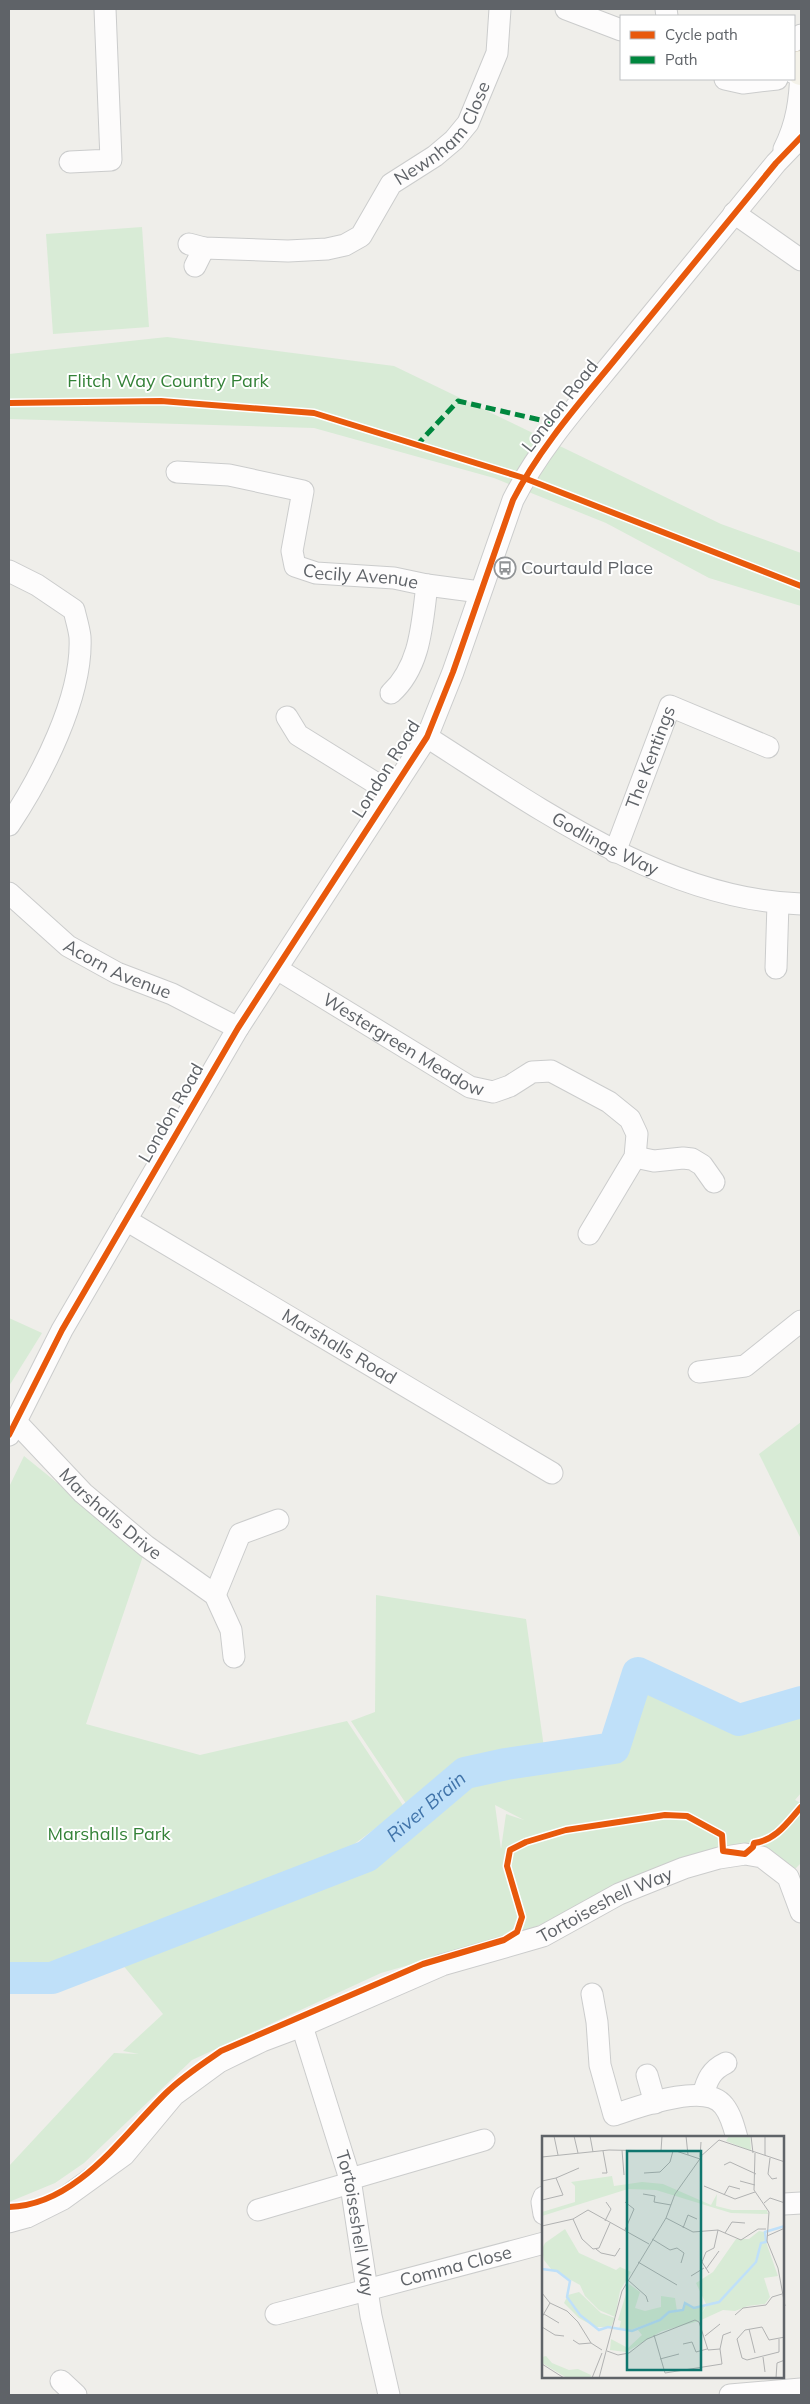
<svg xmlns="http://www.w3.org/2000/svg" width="810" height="2404" font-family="Mulish,sans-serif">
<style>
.green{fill:#d8ebd6;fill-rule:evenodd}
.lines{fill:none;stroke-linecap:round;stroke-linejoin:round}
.river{stroke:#bfe0f9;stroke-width:32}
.minor-casing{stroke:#cbcccc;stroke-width:23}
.major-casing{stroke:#d7ceb8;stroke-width:29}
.minor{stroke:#fdfcfc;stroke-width:21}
.major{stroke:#f4f2e9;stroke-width:28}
.quiet{stroke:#00873e;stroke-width:5;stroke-dasharray:10 5;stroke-linecap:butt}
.cycleway-casing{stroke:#fff;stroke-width:9}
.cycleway{stroke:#e8590c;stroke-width:6}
.labels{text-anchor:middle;stroke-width:4;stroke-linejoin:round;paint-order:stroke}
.street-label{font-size:18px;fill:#5f6368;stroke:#fff}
.park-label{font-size:18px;fill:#348238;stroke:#fff}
.poi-label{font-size:18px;fill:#5f6368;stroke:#fff;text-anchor:start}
.water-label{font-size:19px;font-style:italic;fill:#4174aa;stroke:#fff}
.inset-river{fill:none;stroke:#bfe0f9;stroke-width:2.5}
.inset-road{fill:none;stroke:#b1b2b2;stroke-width:1}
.view{fill:#0f766e;fill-opacity:0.15;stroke:#0f766e;stroke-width:2.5}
.inset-edge{fill:none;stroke:#5f6368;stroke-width:2.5}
</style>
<rect width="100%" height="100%" fill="#efeeea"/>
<g class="green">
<polygon points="142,227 149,327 53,334 46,234"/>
<polygon points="167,337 394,366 721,524 801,553 801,606 709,578 606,523 494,478 314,428 9,419 9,354"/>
<polygon points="9,1318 42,1333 9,1386"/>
<polygon points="801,1422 801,1539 759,1454"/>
<polygon points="24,1456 144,1553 86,1724 200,1755 347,1721 404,1807 349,1848 50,1965 9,1965 9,1487"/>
<path d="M376,1595L526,1619L546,1762L618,1750L641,1681L740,1725L801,1708V1793L795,1800L801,1803V1863L795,1869L762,1851L614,1891L524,1932L381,1973L192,2060L84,2163L55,2183L9,2202V2166L114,2053L139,2054L123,2051L163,2014L122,1964L372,1861L421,1820L407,1805L351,1721L375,1712ZM495,1805L524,1820L506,1814L501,1849Z"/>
</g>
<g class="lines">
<path class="river" id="s1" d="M9,1978H52L367,1856L465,1773L506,1764L614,1748L638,1673L739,1720L801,1702"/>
<g class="minor-casing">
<g id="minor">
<polyline points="566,9 621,30"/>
<polyline points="666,9 667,16"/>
<polyline points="794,41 801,35"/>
<polyline points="725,79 743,83 777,79"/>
<path d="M784,149C797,124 800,99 801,71L794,73"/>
<polyline points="70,162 111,160 105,9"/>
<polyline points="734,213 801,260"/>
<path id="s2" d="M189,244L204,248L288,251L327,249L345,245L361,236L391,184L435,156L454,140L468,123L497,53L500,9"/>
<polyline points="195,266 204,248"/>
<path id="s3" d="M177,472L229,475L303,491L292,551L295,566L316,573L394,578L427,585L480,592"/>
<path d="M9,571L37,585L74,610C76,619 79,628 80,637C83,697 41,777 9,825"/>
<path d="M391,693C421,666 422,623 427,585"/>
<polyline points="287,717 298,735 390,792"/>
<path id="s4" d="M427,737C537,807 665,900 801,904"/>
<path id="s5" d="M615,852L670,706L768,747"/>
<path id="s6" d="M9,893L68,946L117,973L172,994L238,1028"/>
<polyline points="776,968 778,903"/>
<path id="s7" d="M277,969L470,1087L493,1092L510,1086L532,1072L551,1071L609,1102L630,1119L637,1134L635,1157L589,1234"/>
<polyline points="635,1157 654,1161 683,1158 692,1159 702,1165 714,1182"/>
<path id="s8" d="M126,1220L552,1473"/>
<polyline points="699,1372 745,1366 801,1321"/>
<path id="s9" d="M16,1422L83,1493L146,1546L215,1595L231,1630L234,1657"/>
<path d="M9,1435L62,1330L238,1028L427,737L453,672L513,500C541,445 584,398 622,351C674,288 725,225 776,163L801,137"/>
<polyline points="215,1595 240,1534 278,1520"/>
<path d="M592,1994L597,2022L600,2065L614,2115C638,2107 706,2081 724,2106C731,2115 734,2127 737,2138"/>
<path id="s10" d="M302,2026L350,2179L371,2316L389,2395"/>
<polyline points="647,2075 655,2103"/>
<path d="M703,2095C707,2080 711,2070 726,2063"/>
<polyline points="350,2179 484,2140"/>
<polyline points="544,2197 542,2202 544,2214"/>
<polyline points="784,2204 801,2203"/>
<polyline points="258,2210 350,2183"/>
<path id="s11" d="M9,2222L27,2217L63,2199L124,2155L174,2095L219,2062L262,2041L302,2026L442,1965L543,1936L619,1894L684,1868L719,1858L745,1854L762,1857L788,1877L801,1912"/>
<path id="s12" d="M276,2314L544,2243"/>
<polyline points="61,2381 76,2395"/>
<polyline points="730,2395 801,2389"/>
</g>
</g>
<g class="major-casing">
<polyline id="major" points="801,65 801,71"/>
</g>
<use href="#minor" class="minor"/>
<use href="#major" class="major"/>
<polyline class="quiet" points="416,446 458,401 562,425"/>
<g class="cycleway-casing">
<g id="cycleway">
<polyline points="9,403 161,401 314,413 524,478 801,586"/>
<path d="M9,1435L62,1330L238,1028L427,737L453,672L513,500C541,445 584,398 622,351C674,288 725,225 776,163L801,137"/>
<path d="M9,2207C77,2205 122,2136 166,2093C182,2077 202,2064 221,2051L423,1964L504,1940L517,1932L522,1917L507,1866L510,1850L526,1842L566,1830L665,1815L687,1816L722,1835L723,1851L745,1854L753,1847L754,1843C776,1840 787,1823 801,1807"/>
</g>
</g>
<use href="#cycleway" class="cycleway"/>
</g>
<defs>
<g id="bus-ring" transform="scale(1.125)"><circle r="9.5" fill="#fff" stroke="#919496" stroke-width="1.5"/><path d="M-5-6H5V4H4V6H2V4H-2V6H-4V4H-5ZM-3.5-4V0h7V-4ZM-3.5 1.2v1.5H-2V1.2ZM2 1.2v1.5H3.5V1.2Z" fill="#919496"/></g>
</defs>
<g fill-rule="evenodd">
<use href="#bus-ring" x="505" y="568"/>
</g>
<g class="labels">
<g class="street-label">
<text dy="6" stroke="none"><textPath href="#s2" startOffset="310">Newnham Close</textPath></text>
<text transform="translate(560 406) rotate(-52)" y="6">London Road</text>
<text dy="6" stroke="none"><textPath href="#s3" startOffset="271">Cecily Avenue</textPath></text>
<text dy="6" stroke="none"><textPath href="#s5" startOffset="101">The Kentings</textPath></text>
<text transform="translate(386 769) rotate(-58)" y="6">London Road</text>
<text dy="6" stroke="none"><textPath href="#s4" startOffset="208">Godlings Way</textPath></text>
<text dy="6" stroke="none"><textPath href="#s6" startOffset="134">Acorn Avenue</textPath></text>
<text dy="6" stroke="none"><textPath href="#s7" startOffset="148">Westergreen Meadow</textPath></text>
<text transform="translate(171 1113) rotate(-60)" y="6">London Road</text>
<text dy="6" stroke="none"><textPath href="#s8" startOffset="248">Marshalls Road</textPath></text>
<text dy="6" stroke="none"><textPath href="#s9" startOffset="132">Marshalls Drive</textPath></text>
<text dy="6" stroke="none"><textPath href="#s11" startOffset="686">Tortoiseshell Way</textPath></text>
<text dy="6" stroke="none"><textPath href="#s10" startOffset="205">Tortoiseshell Way</textPath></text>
<text dy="6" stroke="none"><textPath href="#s12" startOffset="186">Comma Close</textPath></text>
</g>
<g class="park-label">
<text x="168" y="387">Flitch Way Country Park</text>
<text x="109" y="1840">Marshalls Park</text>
</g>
<g class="poi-label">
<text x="521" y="574">Courtauld Place</text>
</g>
<g class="water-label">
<text dy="7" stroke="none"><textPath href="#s1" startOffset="458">River Brain</textPath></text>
</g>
</g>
<g transform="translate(542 2136)">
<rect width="242" height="242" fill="#efeeea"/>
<path d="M187,0H208L209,15L184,5ZM70,40L72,50L100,46L121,48L169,69L175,58L174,70L190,74H225L226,78L189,77L114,54L86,53L0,80V76L33,66V50L29,46ZM23,93L37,117L74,134L78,131L89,136L78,155L73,181L57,174L43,160L38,149L9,133L2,124L0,113L3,107ZM217,95L222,96L223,105L219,107L213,126L180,162L214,126L219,108L224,106L236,140L222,142L228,161L223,168L206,170L193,175L181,174L157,185L120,195L84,216L68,214L69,203L86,212L100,199L96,194L123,181L89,194H77L79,185L76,184L87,148L98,156L93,172L103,175L119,171V160L133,162L135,175L141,174L143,168L152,172L164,169L158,179L165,169L172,167L164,168L154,147L171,136L194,103H207ZM37,156L59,177L73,182L69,191H53L37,182L22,167L26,159ZM4,220L10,227L27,234L36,233L49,239L48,242H25L0,227V221Z" fill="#d8ebd6"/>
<path class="inset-river" d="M0,133L15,135L28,145L25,161L38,179L57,194L66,191L90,195L118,184L127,176L141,174L143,167L152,172L177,166L214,126L219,107L224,106L223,96L243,90"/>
<path class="inset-road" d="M12,0L16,19M32,0L36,17M48,0L51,16M144,0L146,19M209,0L211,17M159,6L158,21L177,4L243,26M80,14L82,39M119,15L120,0M213,17L212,54L227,76L225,105L236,132L243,170M223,19V0M0,21L67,14L119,15H134L158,23M228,22L226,38L230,43L235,42M182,29L188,26L214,38M60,37H65L61,15M102,37L118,36L128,26L131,15M14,42L37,32M0,45L14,42L21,59L0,64M198,45L213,49M162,50L193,63L213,56M101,58L113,60L112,66L129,69M182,59L187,50L198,53M83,66L92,73L83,94M222,67L228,62L243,67M124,82L151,96L176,94L199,104L216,93H224M31,83L40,103L51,113L57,112L68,87M63,85L69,73L64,66M0,90L31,83L46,74L107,108M141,92L146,79L155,83M183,97L190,86L203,87M225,100L243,92M110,103L128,114L135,112L142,117L139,127M54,113L59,117L73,120L78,112M96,126L135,149M164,133L177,115M167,137L160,126L164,116L172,112L176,94M149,140L162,132M86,144L104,160L106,166M0,157L8,167L0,181M8,167L25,175L36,186L49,207L60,214M2,178L17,187M193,179L201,172L224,169L230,161L240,158M0,191L13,199L22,200M207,193L213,217M112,199L123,237L180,228L178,213M163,200L178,188M237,203V216L205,224L200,222L195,203L203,194L220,191L227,204L243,201M31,204L37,208L49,207M141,208L150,206L154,216L165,213M178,213L181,199L189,196M65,215L76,219L87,217L105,203L153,184L157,186L166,214L178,213M221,221L223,236M118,223L137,218M0,228L22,242M50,242L60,217M57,242L80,155L124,82L133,58L160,20M234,242L235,227L243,224"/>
<path class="view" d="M85,15H159V234H85Z"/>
<rect width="242" height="242" class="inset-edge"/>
</g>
<rect width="810" height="2404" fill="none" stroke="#5f6368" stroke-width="20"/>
<rect x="620" y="15" width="175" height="65" fill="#ffffff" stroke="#bfc1c3"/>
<rect x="630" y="31" width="25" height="8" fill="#e8590c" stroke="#bfc1c3"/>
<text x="665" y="40" font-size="15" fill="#5f6368">Cycle path</text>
<rect x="630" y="56" width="25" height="8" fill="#00873e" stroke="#bfc1c3"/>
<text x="665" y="65" font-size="15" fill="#5f6368">Path</text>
</svg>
